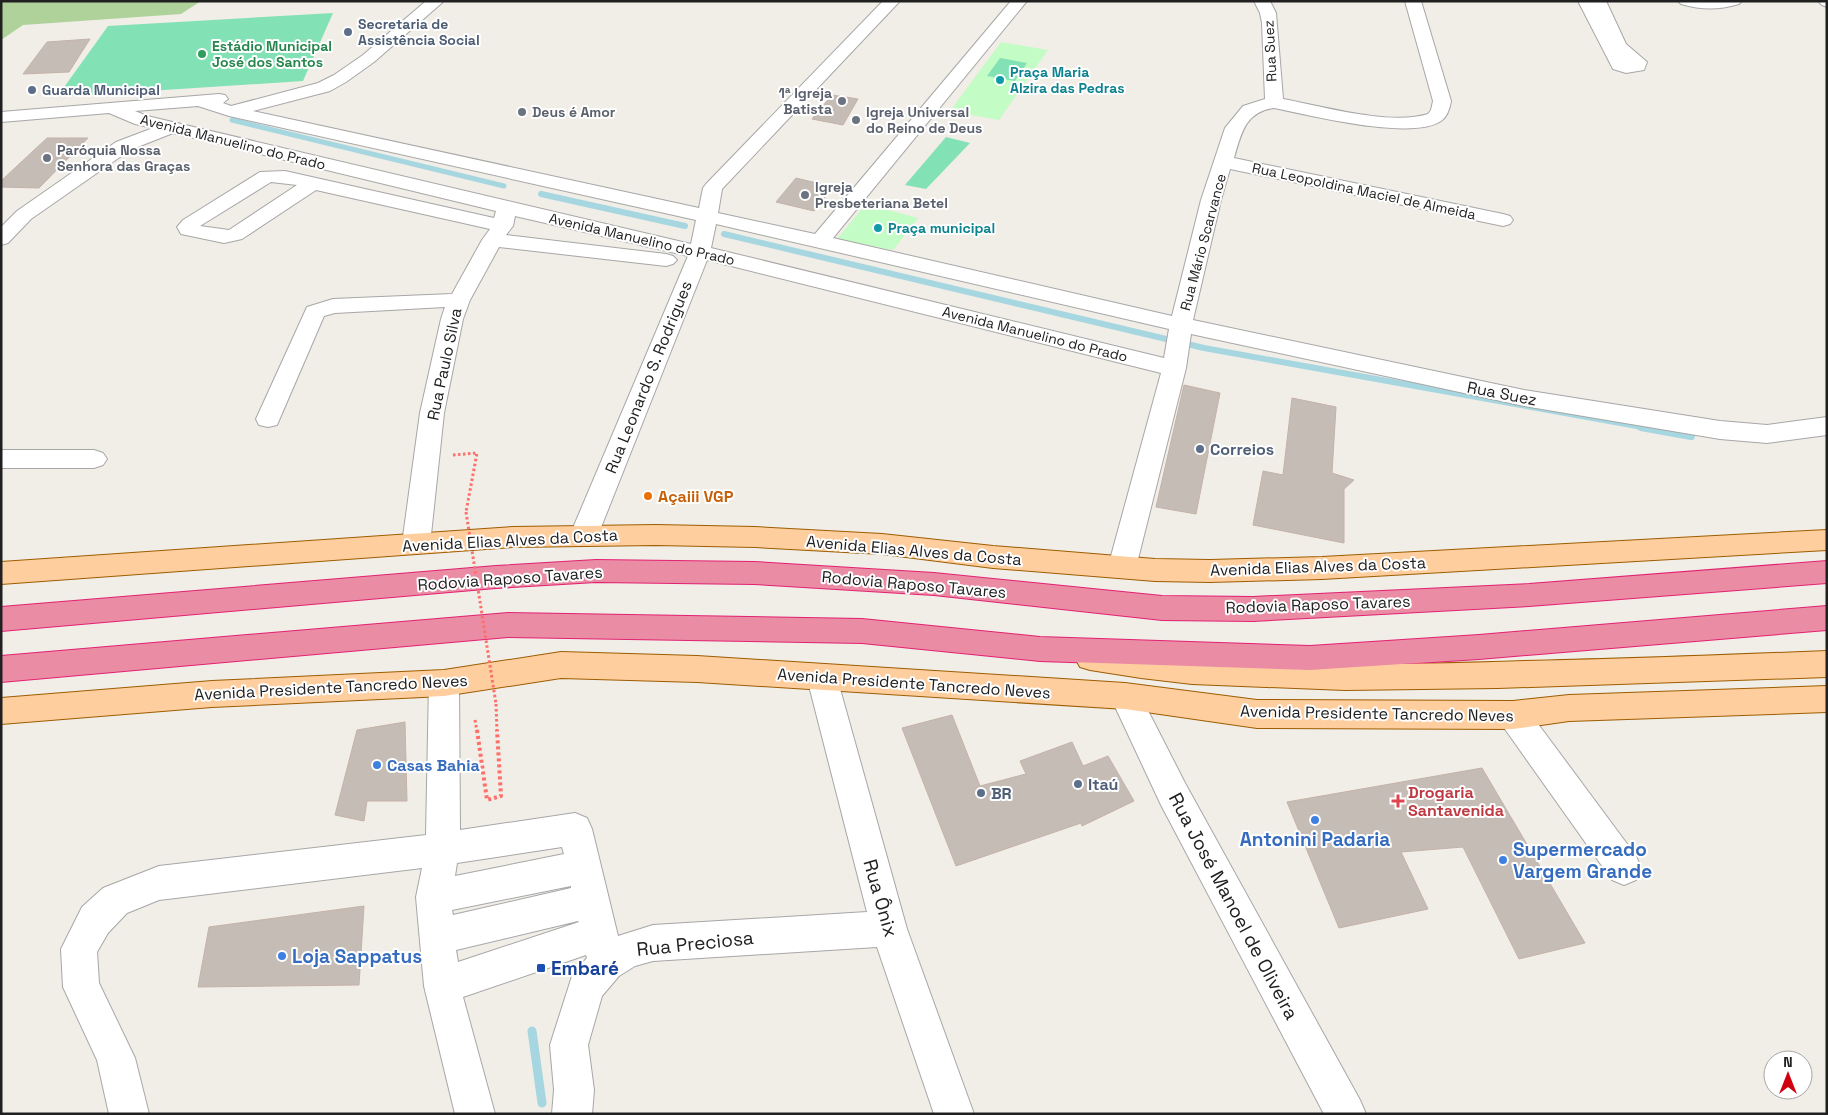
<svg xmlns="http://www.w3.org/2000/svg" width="1828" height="1115" font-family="'Space Grotesk',sans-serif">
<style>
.forest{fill:#afd29a}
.park{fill:#c3fcc4}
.pitch{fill:#82e2b6}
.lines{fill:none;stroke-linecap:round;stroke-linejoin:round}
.stream-far3{stroke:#a6d7e0;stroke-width:5}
.stream-far2{stroke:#a6d7e0;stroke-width:6}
.stream-far1{stroke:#a6d7e0;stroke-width:8}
.stream{stroke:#a6d7e0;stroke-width:9}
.building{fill:#c6bcb6;stroke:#c4b2a8}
.minor-casing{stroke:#a7a7a7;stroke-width:2}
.major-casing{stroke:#9d5d00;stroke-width:2}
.highway-casing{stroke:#e22171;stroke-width:2}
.path-far1{stroke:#ff6f6a;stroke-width:3;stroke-dasharray:2.5 2.5;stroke-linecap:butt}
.path{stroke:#ff6f6a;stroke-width:4;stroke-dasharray:3 3;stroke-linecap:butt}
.minor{fill:#fff;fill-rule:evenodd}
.major{fill:#ffce9e;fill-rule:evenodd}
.highway{fill:#eb8ca5;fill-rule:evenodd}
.path-bridge{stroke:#ff6f6a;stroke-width:3;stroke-dasharray:2.5 2.5;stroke-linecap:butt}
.service-dot{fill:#5c6f8a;stroke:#fff;stroke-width:2}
.leisure-dot{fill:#2e9e5b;stroke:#fff;stroke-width:2}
.culture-dot{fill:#0f9aa8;stroke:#fff;stroke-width:2}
.worship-dot{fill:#6b7280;stroke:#fff;stroke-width:2}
.food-dot{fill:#e8710a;stroke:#fff;stroke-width:2}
.shop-dot{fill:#3f7fe0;stroke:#fff;stroke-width:2}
.health-dot{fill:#e0444e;stroke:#fff;stroke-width:2}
.transit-dot{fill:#1a4fb4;stroke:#fff;stroke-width:2}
.labels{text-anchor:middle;stroke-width:4;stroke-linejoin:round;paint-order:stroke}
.far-service-label{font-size:14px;font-weight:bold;fill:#4e5e75;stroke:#fff;text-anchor:start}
.far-leisure-label{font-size:14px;font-weight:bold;fill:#27864d;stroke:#fff;text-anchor:start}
.far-street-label{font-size:14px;fill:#202020;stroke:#fff}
.far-culture-label{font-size:14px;font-weight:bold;fill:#0d838f;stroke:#fff;text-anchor:start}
.far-worship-label{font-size:14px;font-weight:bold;fill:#5b616d;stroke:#fff;text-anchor:start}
.street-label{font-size:16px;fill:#202020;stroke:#fff}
.service-label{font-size:16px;font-weight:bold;fill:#4e5e75;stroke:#fff;text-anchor:start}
.food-label{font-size:16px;font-weight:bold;fill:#c56008;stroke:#fff;text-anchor:start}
.shop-label{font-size:16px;font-weight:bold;fill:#366cbe;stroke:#fff;text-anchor:start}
.health-label{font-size:16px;font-weight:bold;fill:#be3a42;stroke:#fff;text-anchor:start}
.near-shop-label{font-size:19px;font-weight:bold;fill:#366cbe;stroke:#fff;text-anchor:start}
.near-street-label{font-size:19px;fill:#202020;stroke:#fff}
.near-transit-label{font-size:19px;font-weight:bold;fill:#164399;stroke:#fff;text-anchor:start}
</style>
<rect width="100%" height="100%" fill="#f1ede7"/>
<polygon class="forest" points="1,1 201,1 181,14 23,25 1,40"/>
<g class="park">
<polygon points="1001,42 1048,50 999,120 950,111"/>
<polygon points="866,204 918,218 893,250 837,239"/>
</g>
<g class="pitch">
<polygon points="333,13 303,81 57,97 108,26"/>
<polygon points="1000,58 1027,63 1015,81 987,76"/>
<polygon points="946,137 970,143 926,189 905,185"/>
</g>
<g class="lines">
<polyline class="stream-far3" points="232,120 504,186"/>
<g class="stream-far2">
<polyline points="541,194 685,226"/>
<polyline points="724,234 1204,348 1648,428"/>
</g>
<polyline class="stream-far1" points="1641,427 1691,436"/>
<polyline class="stream" points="532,1031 542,1103"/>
</g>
<g class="building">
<polygon points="90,39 69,72 23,74 47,42"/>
<polygon points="832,95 858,99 843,125 812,119"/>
<polygon points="47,138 88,138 39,188 1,187 1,181"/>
<polygon points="796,178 833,187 814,211 776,202"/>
<polygon points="1184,385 1220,393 1196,514 1156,507"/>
<polygon points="1292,398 1336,407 1332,473 1354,480 1344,489 1344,543 1253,525 1263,471 1283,475"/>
<polygon points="952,715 980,786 1026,774 1020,761 1072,742 1083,766 1108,756 1134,801 1082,826 1081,823 956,866 902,728"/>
<polygon points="405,722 407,801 367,801 364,821 335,815 357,730"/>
<polygon points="1482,768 1585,943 1519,959 1463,847 1401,852 1428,909 1339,928 1287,802"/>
<polygon points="364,906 359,985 198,987 209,927"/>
</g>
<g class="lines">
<g class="minor-casing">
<g id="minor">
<path d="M426,1H444L374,62L346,82L330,91L253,111L699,208L703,188L706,184L883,1H900L722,189L718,213L815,234L1011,1H1027L833,238L1172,316L1201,200L1225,128L1243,106L1265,99L1262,23L1260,13L1254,1H1270L1276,13L1283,99C1321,106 1391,126 1428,114L1431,110L1433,101L1405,1H1421L1451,101C1450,108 1447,117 1441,121C1412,141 1309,115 1274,108C1245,112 1241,134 1234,158L1503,214L1510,216L1513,220L1510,224L1503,226L1230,169L1221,200L1193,320L1524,390L1720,421L1767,425L1827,417V435L1767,443L1720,439L1524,406L1191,334L1186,368L1136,567L1132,575L1122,578L1112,575L1108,567L1161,373L707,260L598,535L594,542L584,545L574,542L570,535L688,256L515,216L513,226L506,235L666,254L673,256L677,260L673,264L666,266L499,247L470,300L463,319L444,413L430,544L426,551L416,554L406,551L402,544L420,413L441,319L445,307L335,313L324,316L277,425L268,427L259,425L256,419L307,307L333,299L452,294L482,240L490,229L316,190L242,239L224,243L181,234L177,227L183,220L260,172L285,171L494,218L496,211L173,133L130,150L31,219L8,243L1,245V227L17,211L116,142L153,128L135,124L109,113L1,122V112L219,94L225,95L228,99L223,103L231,106L318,83L334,75L363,55ZM198,106L229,116L696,220L691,244L147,116L135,111ZM271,182L297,185L229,230L200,226ZM716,224L1169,329L1164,358L711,248Z"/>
<polygon points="1578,1 1606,1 1626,44 1647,62 1644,70 1626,73 1613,69"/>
<path d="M1678,1H1742L1739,4C1718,10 1702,10 1681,4Z"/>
<polygon points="1818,1 1827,1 1827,7 1822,5"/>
<polygon points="1,450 94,450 103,453 107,459 103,465 94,468 1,468"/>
<path d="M822,665L833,669L837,678L907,929L974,1114H934L877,947L653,961L635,966L619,976L602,996L588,1045L594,1090L592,1114H552L554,1090L550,1045L573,973L587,958L586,955L463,997L495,1114H455L424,986L416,897L422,868L159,900L127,913L108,933L97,952L99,983L135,1058L149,1114H109L97,1060L63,987L61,949L82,907L103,888L159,866L426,835L429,683L433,674L444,670L455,674L459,683L460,830L575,813L587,818L592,829L618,936L653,925L867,912L807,678L811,669ZM562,847L564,854L455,876L457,863ZM571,886V888L453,915L452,910ZM578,921L579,922L458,962L456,950Z"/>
<polygon points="1125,683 1136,687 1185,783 1360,1100 1366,1114 1324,1114 1161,805 1110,696 1114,687"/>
<polygon points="1513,701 1524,705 1636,856 1641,868 1636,880 1624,885 1612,880 1502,725 1498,715 1502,705"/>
</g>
</g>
<g class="major-casing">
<g id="major">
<polygon points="656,525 755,527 882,534 993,546 1155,559 1210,560 1322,557 1827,530 1827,550 1322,579 1210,582 1155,581 993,568 882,554 755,547 656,545 513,547 1,584 1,562 513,527"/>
<path d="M1090,646C1235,667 1379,666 1524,661C1625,659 1726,655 1827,651V677L1498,688L1345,690L1192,684L1141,678L1090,670L1080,667L1075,658L1080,649Z"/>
<polygon points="561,652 697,656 1125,683 1257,700 1513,701 1569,695 1827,686 1827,712 1569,721 1513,729 1257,728 1125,709 697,682 561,678 444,696 212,707 1,724 1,698 212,681 444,670"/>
</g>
</g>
<g class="highway-casing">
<g id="highway">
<polygon points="596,560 754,562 934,573 1162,596 1253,597 1529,584 1827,561 1827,583 1529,606 1253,621 1162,620 934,595 754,584 596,582 496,588 1,631 1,607 496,566"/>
<polygon points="1827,606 1827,630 1479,659 1310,670 1040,661 862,643 508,637 1,682 1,656 508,613 862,619 1040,637 1310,646 1479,635"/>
</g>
</g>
<g class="path-far1">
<polyline points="453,455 477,453 466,512"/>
<polyline points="496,704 497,731"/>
<polyline points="475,720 477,731"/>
</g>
<polyline class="path" points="477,730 487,800 501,796 497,730"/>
<use href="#minor" class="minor"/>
<use href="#major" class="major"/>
<use href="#highway" class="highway"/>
<polyline class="path-bridge" points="466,512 496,704"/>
</g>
<g class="service-dot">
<circle cx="348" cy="32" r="5"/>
<circle cx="32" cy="90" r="5"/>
<circle cx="1200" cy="449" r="5"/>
<circle cx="1078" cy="784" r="5"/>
<circle cx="981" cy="793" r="5"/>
</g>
<circle class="leisure-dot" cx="202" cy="54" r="5"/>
<g class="culture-dot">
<circle cx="1000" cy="80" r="5"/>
<circle cx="878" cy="228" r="5"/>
</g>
<g class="worship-dot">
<circle cx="842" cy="101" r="5"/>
<circle cx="522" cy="112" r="5"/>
<circle cx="856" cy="120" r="5"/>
<circle cx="47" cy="158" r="5"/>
<circle cx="805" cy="195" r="5"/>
</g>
<circle class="food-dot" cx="648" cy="496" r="5"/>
<g class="shop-dot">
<circle cx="377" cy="765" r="5"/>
<circle cx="1315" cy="820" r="5"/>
<circle cx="1503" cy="860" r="5"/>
<circle cx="282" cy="956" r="5"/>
</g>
<path class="health-dot" d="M1395.5 793.5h5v5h5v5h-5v5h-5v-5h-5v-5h5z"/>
<rect class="transit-dot" x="536" y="963" width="10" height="10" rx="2.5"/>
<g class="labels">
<g class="far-service-label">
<text x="358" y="29">Secretaria de<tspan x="358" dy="16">Assistência Social</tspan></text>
<text x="42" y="95">Guarda Municipal</text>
</g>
<g class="far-leisure-label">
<text x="212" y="51">Estádio Municipal<tspan x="212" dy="16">José dos Santos</tspan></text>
</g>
<g class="far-street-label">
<text transform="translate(1270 51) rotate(-93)" y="5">Rua Suez</text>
<text transform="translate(233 142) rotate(14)" y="5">Avenida Manuelino do Prado</text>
<text transform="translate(1364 191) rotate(12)" y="5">Rua Leopoldina Maciel de Almeida</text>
<text transform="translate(642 239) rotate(13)" y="5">Avenida Manuelino do Prado</text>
<text transform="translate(1203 242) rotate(-75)" y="5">Rua Mário Scarvance</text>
<text transform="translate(1035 334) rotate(14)" y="5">Avenida Manuelino do Prado</text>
</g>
<g class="far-culture-label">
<text x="1010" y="77">Praça Maria<tspan x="1010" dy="16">Alzira das Pedras</tspan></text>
<text x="888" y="233">Praça municipal</text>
</g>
<g class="far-worship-label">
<text x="832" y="98" text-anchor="end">1ª Igreja<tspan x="832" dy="16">Batista</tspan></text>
<text x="532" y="117">Deus é Amor</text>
<text x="866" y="117">Igreja Universal<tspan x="866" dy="16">do Reino de Deus</tspan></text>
<text x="57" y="155">Paróquia Nossa<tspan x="57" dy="16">Senhora das Graças</tspan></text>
<text x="815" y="192">Igreja<tspan x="815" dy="16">Presbeteriana Betel</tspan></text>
</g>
<g class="street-label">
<text transform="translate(444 364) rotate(-78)" y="6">Rua Paulo Silva</text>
<text transform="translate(648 377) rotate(-68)" y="6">Rua Leonardo S. Rodrigues</text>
<text transform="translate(1502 393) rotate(11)" y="6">Rua Suez</text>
<text transform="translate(510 540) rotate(-3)" y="6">Avenida Elias Alves da Costa</text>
<text transform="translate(914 550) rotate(5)" y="6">Avenida Elias Alves da Costa</text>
<text transform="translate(1318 566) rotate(-2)" y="6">Avenida Elias Alves da Costa</text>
<text transform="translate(510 578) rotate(-4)" y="6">Rodovia Raposo Tavares</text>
<text transform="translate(914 584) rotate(5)" y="6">Rodovia Raposo Tavares</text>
<text transform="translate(1318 604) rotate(-2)" y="6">Rodovia Raposo Tavares</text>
<text transform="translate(914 683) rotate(4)" y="6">Avenida Presidente Tancredo Neves</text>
<text transform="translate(331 687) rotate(-3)" y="6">Avenida Presidente Tancredo Neves</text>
<text transform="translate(1377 713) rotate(1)" y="6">Avenida Presidente Tancredo Neves</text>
</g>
<g class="service-label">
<text x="1210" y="455">Correios</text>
<text x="1088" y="790">Itaú</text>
<text x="991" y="799">BR</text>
</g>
<g class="food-label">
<text x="658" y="502">Açaiii VGP</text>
</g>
<g class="shop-label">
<text x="387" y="771">Casas Bahia</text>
</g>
<g class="health-label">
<text x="1408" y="798">Drogaria<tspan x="1408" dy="18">Santavenida</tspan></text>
</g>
<g class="near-shop-label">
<text x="1315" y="846" text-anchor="middle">Antonini Padaria</text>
<text x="1513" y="856">Supermercado<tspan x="1513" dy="22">Vargem Grande</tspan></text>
<text x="292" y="963">Loja Sappatus</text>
</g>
<g class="near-street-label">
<text transform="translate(881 898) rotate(74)" y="7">Rua Ônix</text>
<text transform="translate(1234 906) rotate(62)" y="7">Rua José Manoel de Oliveira</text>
<text transform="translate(695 943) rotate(-6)" y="7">Rua Preciosa</text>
</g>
<g class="near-transit-label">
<text x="551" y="975">Embaré</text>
</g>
</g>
<rect width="1828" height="1115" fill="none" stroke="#202020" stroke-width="5"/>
<g transform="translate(1788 1075)"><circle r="24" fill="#ffffff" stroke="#a6a6a6"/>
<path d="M0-4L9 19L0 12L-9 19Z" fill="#d1000f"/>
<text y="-8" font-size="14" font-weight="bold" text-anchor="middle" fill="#202020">N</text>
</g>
</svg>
